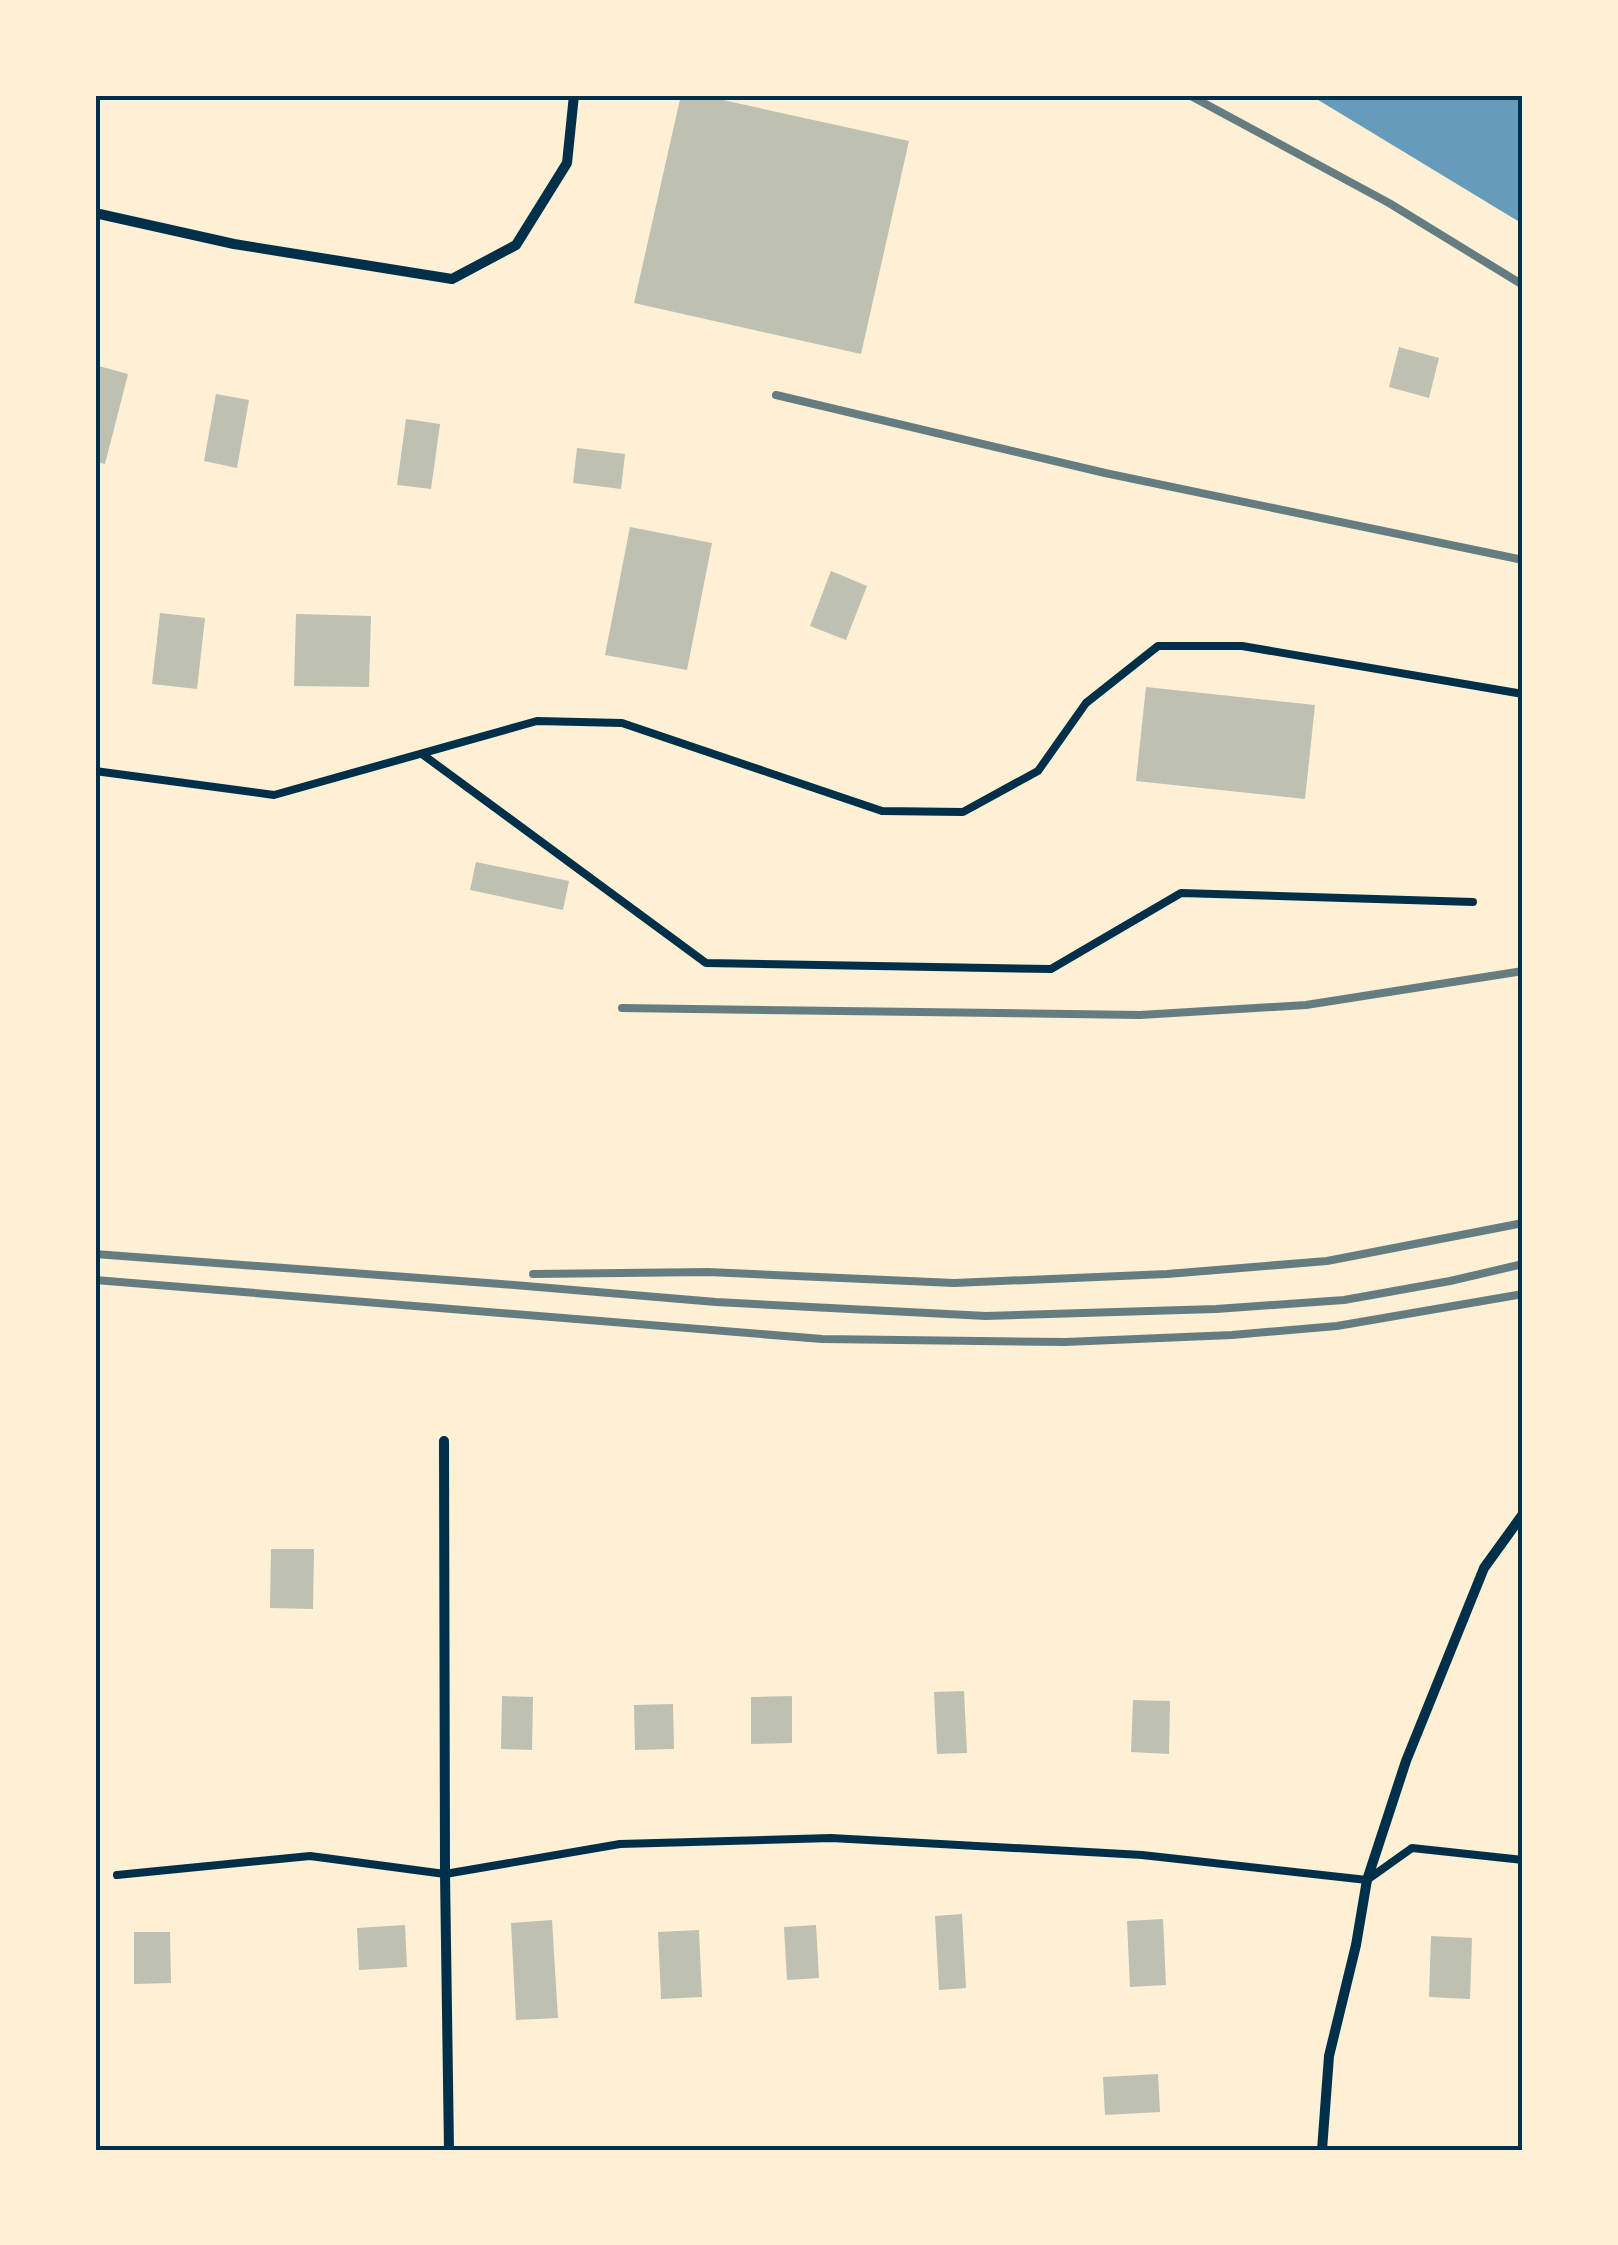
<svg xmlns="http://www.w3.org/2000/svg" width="1618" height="2245" font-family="Commissioner,sans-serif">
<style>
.water{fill:#669bbc}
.building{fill:#bec0b2}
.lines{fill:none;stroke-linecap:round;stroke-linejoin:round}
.service{stroke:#003049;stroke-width:8}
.minor{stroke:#003049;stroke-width:10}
.rail{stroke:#657d81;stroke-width:8}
.neatline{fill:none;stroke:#003049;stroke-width:4}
</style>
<rect width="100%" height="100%" fill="#fdf0d5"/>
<polygon class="water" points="1310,95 1523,95 1523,224 1508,215"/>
<g class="building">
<polygon points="681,95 700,95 909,141 861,354 634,303"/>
<polygon points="1399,347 1439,358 1429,398 1389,387"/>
<polygon points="95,365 128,374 105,464 95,462"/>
<polygon points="216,394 249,400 237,468 204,461"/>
<polygon points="406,419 440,424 431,489 397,485"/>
<polygon points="577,448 625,454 621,489 573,483"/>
<polygon points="630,527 712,543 687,670 605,655"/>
<polygon points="831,571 867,586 846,640 810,626"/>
<polygon points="160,613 205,618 197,689 152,684"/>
<polygon points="296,614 371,616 369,687 294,686"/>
<polygon points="1146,687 1315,705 1305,799 1136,781"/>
<polygon points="476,862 569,881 563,910 470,890"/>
<polygon points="271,1549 314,1549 313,1609 270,1608"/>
<polygon points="964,1691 967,1753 937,1754 934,1692"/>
<polygon points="502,1696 533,1697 532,1750 501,1749"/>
<polygon points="792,1696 792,1743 751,1744 751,1697"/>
<polygon points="1133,1700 1170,1701 1169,1754 1131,1752"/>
<polygon points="673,1704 674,1749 635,1750 634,1705"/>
<polygon points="962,1914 966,1988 939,1990 935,1916"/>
<polygon points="1163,1919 1166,1985 1130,1987 1127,1921"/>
<polygon points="552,1920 558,2018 516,2020 511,1923"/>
<polygon points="405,1925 407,1967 359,1970 357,1928"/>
<polygon points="816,1925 819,1978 787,1980 784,1927"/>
<polygon points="699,1930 702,1997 661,1999 658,1932"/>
<polygon points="134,1932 170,1932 171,1983 134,1984"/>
<polygon points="1431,1936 1472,1938 1470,1999 1429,1997"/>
<polygon points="1158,2074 1160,2112 1105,2115 1103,2077"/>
</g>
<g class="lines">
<g class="service">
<polyline points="422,754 706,963 1051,969 1181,893 1473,902"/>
<polyline points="95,771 274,795 537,721 622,723 882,811 963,812 1038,771 1086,703 1158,646 1242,646 1523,694"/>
<polyline points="117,1875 310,1856 445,1874 620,1844 831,1838 1142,1855 1367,1880 1412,1848 1523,1860"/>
</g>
<g class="minor">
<polyline points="95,213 234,244 452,279 516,245 567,163 574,95"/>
<polyline points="444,1441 445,1874 449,2150"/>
<polyline points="1322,2150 1329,2056 1356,1945 1367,1880 1406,1761 1484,1568 1523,1514"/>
</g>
<g class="rail">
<polyline points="1189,95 1389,203 1523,285"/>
<polyline points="776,395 1105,473 1523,560"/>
<polyline points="622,1008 1140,1015 1306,1005 1523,971"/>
<polyline points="95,1254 501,1284 716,1302 986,1316 1216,1309 1344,1300 1450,1281 1523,1264"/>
<polyline points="533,1274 708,1272 954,1283 1167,1274 1327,1261 1523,1223"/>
<polyline points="95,1280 822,1339 1065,1342 1232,1335 1337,1326 1523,1294"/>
</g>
</g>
<rect width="1618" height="2245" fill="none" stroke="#fdf0d5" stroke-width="195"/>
<rect x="98" y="98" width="1422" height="2050" class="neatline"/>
</svg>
